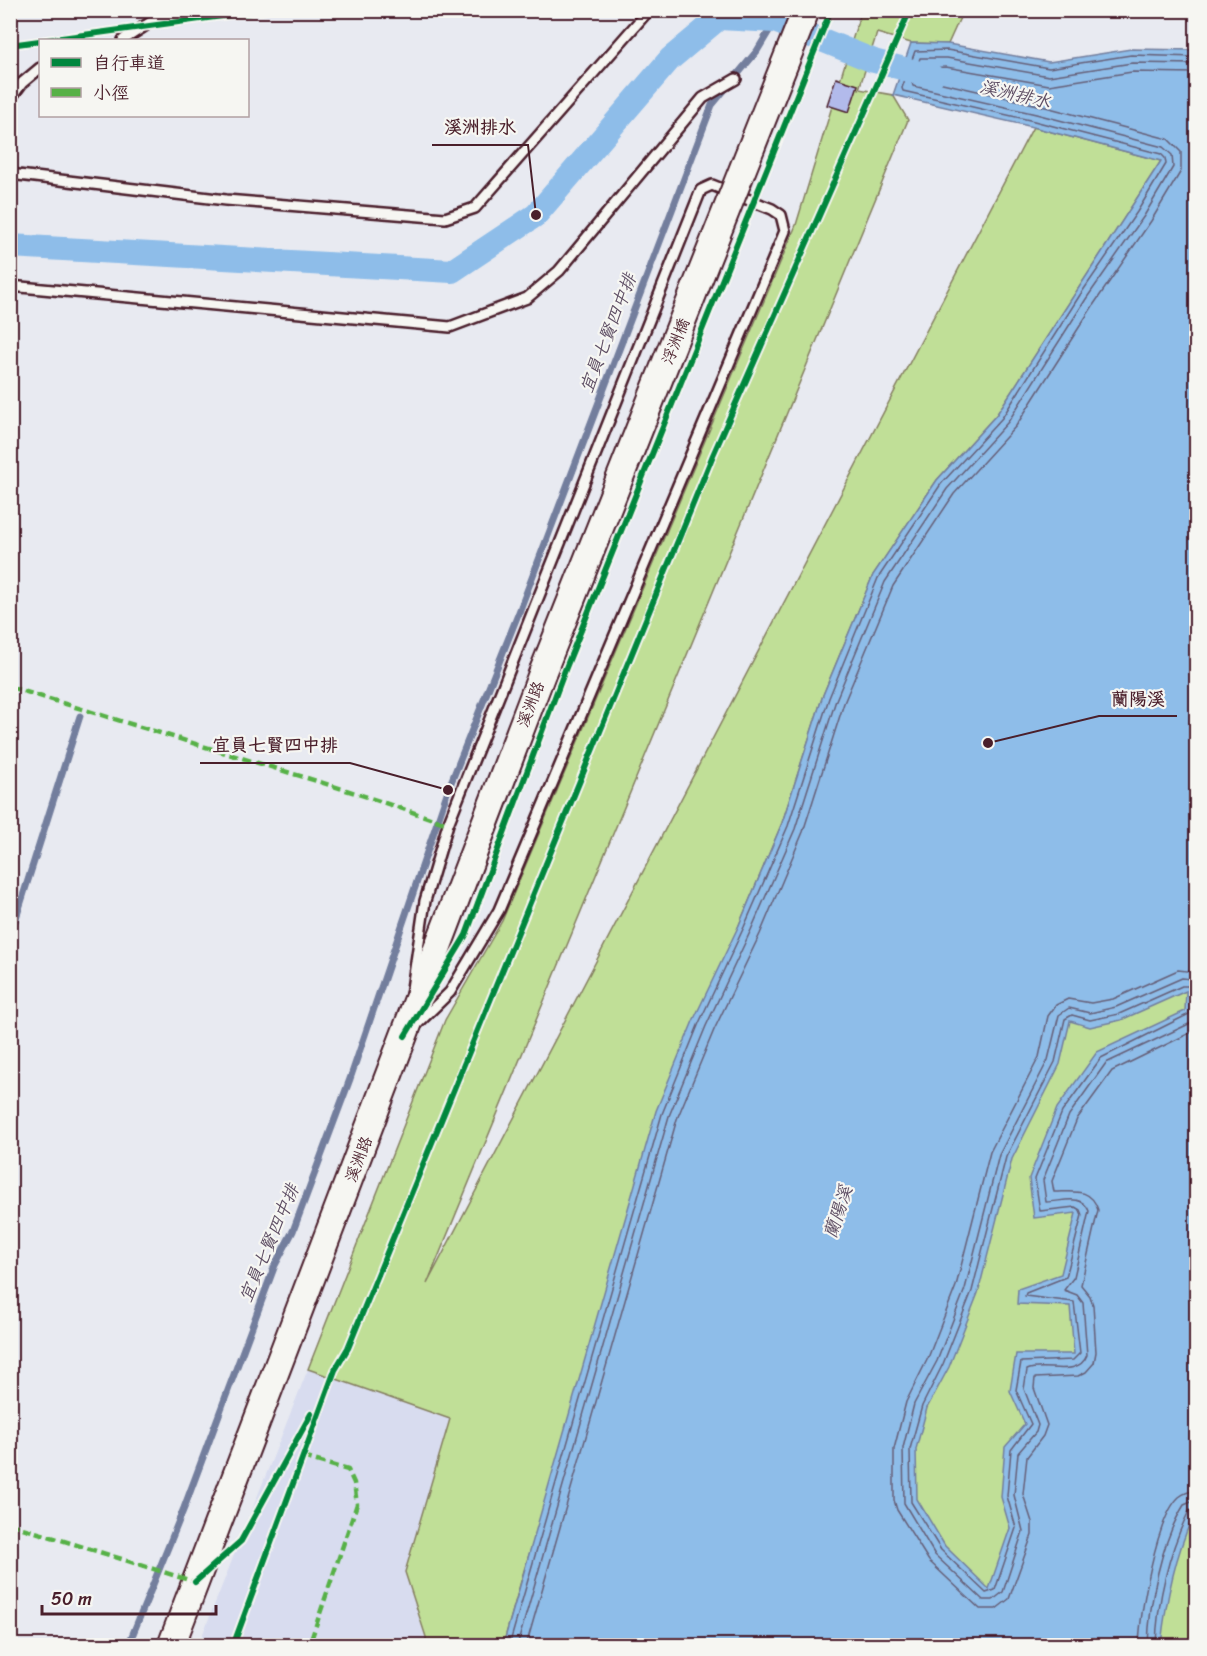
<svg xmlns="http://www.w3.org/2000/svg" width="1207" height="1656" font-family="Sriracha,'LXGW WenKai TC',sans-serif">
<style>
.built{fill:#d8dcef}
.green{fill:#c0df97;stroke:#857f61;stroke-width:1.5}
.water{fill:#8ebde9;stroke:#737e9d;stroke-width:1.5;fill-rule:evenodd}
.lines{fill:none;stroke-linecap:round;stroke-linejoin:round}
.shore{stroke:#655e77;stroke-width:1.5}
.stream{stroke:#737e9d;stroke-width:7}
.canal{stroke:#8ebde9;stroke-width:24}
.building{fill:#b2baeb;stroke:#4a1f2b;stroke-width:1.5}
.lane-casing{stroke:#4a1f2b;stroke-width:14}
.secondary-casing{stroke:#4a1f2b;stroke-width:30}
.lane{stroke:#f6f6f2;stroke-width:9}
.secondary{stroke:#f6f6f2;stroke-width:26}
.secondary-bridge-casing{stroke:#4a1f2b;stroke-width:30;stroke-linecap:butt}
.secondary-bridge{stroke:#f6f6f2;stroke-width:26}
.quiet{stroke:#57b146;stroke-width:4.5;stroke-dasharray:9 4.5;stroke-linecap:butt}
.cycleway-casing{stroke:#f6f6f2;stroke-width:10}
.cycleway{stroke:#00873e;stroke-width:6}
.labels{text-anchor:middle;stroke-width:4.5;stroke-linejoin:round;paint-order:stroke}
.street-label{font-size:16px;fill:#4a1f2b;stroke:#f6f6f2}
.water-label{font-size:18px;font-style:italic;fill:#5e4e64;stroke:#f6f6f2}
.leader{fill:none;stroke:#4a1f2b;stroke-width:2}
.callout-dot{fill:#4a1f2b;stroke:#f6f6f2;stroke-width:2}
.callout-label{font-size:18px;text-anchor:middle;font-weight:bold;fill:#4a1f2b;stroke:#f6f6f2;stroke-width:4.5;stroke-linejoin:round;paint-order:stroke}
</style>
<rect width="100%" height="100%" fill="#e8eaf1"/>
<filter id="ink" filterUnits="userSpaceOnUse"><feTurbulence type="fractalNoise" baseFrequency=".0167" numOctaves="2"/><feDisplacementMap in="SourceGraphic" scale="12" xChannelSelector="R" yChannelSelector="G"/><feConvolveMatrix kernelMatrix="1 2 1 2 8 2 1 2 1" color-interpolation-filters="sRGB"/></filter>
<g filter="url(#ink)">
<polygon class="built" points="308,1369 450,1419 405,1572 426,1638 426,1645 198,1646"/>
<g class="green">
<polygon points="861,11 963,11 948,44 911,43 877,33 859,89 893,95 908,120 427,1284 1033,127 1161,161 997,414 937,480 873,575 823,695 782,823 739,925 525,1567 503,1645 426,1645 426,1637 405,1572 450,1419 308,1369 445,1020 502,921 796,225"/>
<polygon points="1196,596 1196,1645 821,1646"/>
</g>
<path class="water" d="M911,43L948,44L1049,62L1131,49L1196,50V1509C1176,1552 1166,1598 1161,1645H503L656,1111L693,1021L739,925L782,823L823,695L873,575L937,480L997,414L1161,161L1033,127L893,95ZM1186,991L1185,1011L1097,1052L1057,1108L1029,1178L1034,1218L1076,1213L1061,1274L1018,1289L1017,1304L1070,1306L1074,1354H1016L1010,1391L1025,1424L1005,1447L1001,1497L1010,1528L989,1589L945,1546L917,1499L916,1449L927,1408L949,1367L978,1293L1012,1159L1060,1064L1070,1021L1090,1027L1121,1020Z"/>
<g class="lines">
<g class="shore">
<path d="M1196,972L1178,970L1113,999L1091,1003L1068,999L1056,1005L1048,1016L1039,1057L990,1152L956,1286L928,1358L906,1402L894,1449V1500L897,1510L929,1561L980,1609H996L1009,1599L1032,1535V1522L1023,1494L1027,1457L1043,1436L1047,1425L1034,1388L1035,1378L1078,1376L1086,1372L1094,1363L1096,1352L1093,1305L1090,1296L1081,1285L1098,1210C1091,1187 1073,1192 1054,1192L1052,1181L1077,1119L1112,1071L1196,1030"/>
<path d="M1196,984L1191,979L1182,978L1116,1007L1090,1013L1069,1008L1059,1015L1048,1060L999,1155L965,1289L937,1361L914,1404L903,1448L904,1503L935,1555L983,1600H993L1003,1592L1023,1531L1014,1495L1018,1453L1036,1432L1038,1425L1024,1389L1027,1370C1044,1362 1078,1379 1087,1355L1083,1303L1077,1295L1064,1290L1074,1277L1089,1211C1082,1193 1062,1202 1046,1202L1043,1180L1069,1115L1106,1063L1191,1023L1196,1017"/>
<polygon points="1182,986 1188,986 1192,991 1189,1014 1101,1058 1062,1112 1035,1179 1040,1211 1075,1207 1080,1210 1082,1215 1066,1277 1026,1293 1025,1296 1074,1302 1080,1353 1073,1360 1021,1362 1016,1390 1031,1424 1011,1450 1007,1496 1016,1528 995,1590 986,1593 941,1550 911,1502 910,1449 922,1406 943,1364 972,1291 1006,1157 1055,1062 1065,1019 1072,1015 1090,1020 1119,1014"/>
<polyline points="509,1646 662,1114 699,1023 744,927 788,826 829,698 878,578 941,484 1002,418 1080,295 1137,212 1166,164 1165,158 1161,154 1034,121 903,91 902,88 915,51 947,50 1049,68 1131,55 1196,57"/>
<polyline points="517,1646 669,1116 706,1026 751,930 795,829 836,700 885,582 947,489 1008,422 1086,299 1144,216 1173,167 1172,155 1163,147 1036,114 913,86 912,82 920,58 947,58 1049,76 1132,63 1196,64"/>
<polyline points="526,1646 677,1119 714,1030 760,934 803,832 844,703 893,586 954,494 1016,426 1094,304 1151,221 1181,171 1181,152 1168,139 1038,105 925,79 923,76 926,68 946,67 1049,85 1132,72 1196,73"/>
<path d="M1139,1646C1140,1614 1156,1518 1179,1497C1184,1493 1190,1491 1196,1491"/>
<path d="M1148,1646C1149,1603 1161,1542 1184,1505L1196,1500"/>
<path d="M1156,1646C1157,1601 1169,1551 1189,1511L1196,1508"/>
</g>
<g class="stream">
<polyline points="10,937 80,716"/>
<polyline points="128,1646 184,1508 275,1265 293,1231 350,1079 448,790 519,612 712,105 757,51 775,21"/>
</g>
<polyline class="canal" points="10,246 452,271 536,215 670,59 719,18 775,21 874,61 932,76"/>
</g>
<polygon class="building" points="836,78 858,85 849,112 827,105"/>
<g class="lines">
<g class="lane-casing">
<g id="lane">
<polyline points="123,40 154,20 177,10"/>
<polyline points="10,99 22,83 40,68"/>
<polyline points="10,174 226,200 445,218 475,208 649,10"/>
<polygon points="712,185 772,209 781,215 785,231 499,910 450,992 405,1036 425,901 448,824 701,190"/>
<polyline points="10,286 450,327 527,298 559,271 703,98 736,79"/>
</g>
</g>
<g class="secondary-casing">
<polyline id="secondary" points="171,1646 543,671"/>
</g>
<use href="#lane" class="lane"/>
<use href="#secondary" class="secondary"/>
<g class="secondary-bridge-casing">
<polyline id="secondary-bridge" points="543,671 806,10"/>
</g>
<use href="#secondary-bridge" class="secondary-bridge"/>
<g class="quiet">
<polyline points="10,687 346,790 448,824"/>
<polyline points="303,1457 348,1470 354,1483 357,1504 309,1646"/>
<polyline points="10,1524 195,1582"/>
</g>
<g class="cycleway-casing">
<g id="cycleway">
<polyline points="10,45 266,10"/>
<polyline points="405,1036 466,935 565,670 831,10"/>
<polyline points="195,1582 241,1541 311,1414"/>
<polyline points="233,1646 335,1370 348,1348 713,455 910,10"/>
</g>
</g>
<use href="#cycleway" class="cycleway"/>
</g>
</g>
<g class="labels">
<g class="street-label">
<text transform="translate(675 341) rotate(-68)" y="6">浮洲橋</text>
<text transform="translate(530 704) rotate(-69)" y="6">溪洲路</text>
<text transform="translate(358 1159) rotate(-69)" y="6">溪洲路</text>
</g>
<g class="water-label">
<text transform="translate(1015 94) rotate(13)" y="6">溪洲排水</text>
<text transform="translate(608 333) rotate(-69)" y="6">宜員七賢四中排</text>
<text transform="translate(838 1212) rotate(-72)" y="6">蘭陽溪</text>
<text transform="translate(269 1243) rotate(-67)" y="6">宜員七賢四中排</text>
</g>
</g>
<path class="leader" d="M536 215L528 145H432M988 743L1099 716H1177M448 790L350 763H200"/>
<g class="callout-dot">
<circle cx="536" cy="215" r="6"/>
<circle cx="988" cy="743" r="6"/>
<circle cx="448" cy="790" r="6"/>
</g>
<g class="callout-label">
<text x="480" y="133">溪洲排水</text>
<text x="1138" y="705">蘭陽溪</text>
<text x="275" y="751">宜員七賢四中排</text>
</g>
<rect width="1207" height="1656" fill="none" stroke="#f6f6f2" stroke-width="36"/>
<rect x="18" y="18" width="1171" height="1620" fill="none" stroke="#4a1f2b" stroke-width="2" filter="url(#ink)"/>
<rect x="39" y="39" width="210" height="78" fill="#f6f6f2" stroke="#b1a0a2" stroke-width="1.5"/>
<rect x="51" y="58" width="30" height="9" fill="#00873e" stroke="#b1a0a2" stroke-width="1.5"/>
<text x="93" y="69" font-size="18" fill="#4a1f2b">自行車道</text>
<rect x="51" y="88" width="30" height="9" fill="#57b146" stroke="#b1a0a2" stroke-width="1.5"/>
<text x="93" y="99" font-size="18" fill="#4a1f2b">小徑</text>
<path d="M42 1605v9h174v-9" fill="none" stroke="#4a1f2b" stroke-width="3"/>
<text x="51" y="1605" font-size="18" fill="#4a1f2b" stroke="#f6f6f2" stroke-width="4.5" paint-order="stroke">50 m</text>
</svg>
